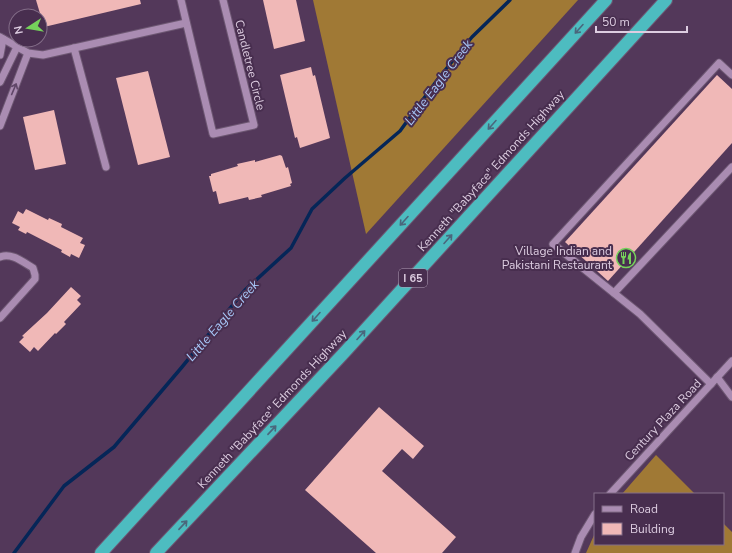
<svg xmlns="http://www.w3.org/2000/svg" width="732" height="553" font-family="'Nunito Sans',sans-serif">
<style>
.forest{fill:#a07935}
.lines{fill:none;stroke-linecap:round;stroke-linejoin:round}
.stream{stroke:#052658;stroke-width:3.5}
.building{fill:#f0b8b7}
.minor-casing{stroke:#6d5772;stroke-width:9}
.highway-casing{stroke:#6d5772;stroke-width:14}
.minor{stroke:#aa8cb2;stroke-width:7}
.highway{stroke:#4dbcc0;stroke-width:12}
.oneway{stroke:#4a677c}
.oneway2{stroke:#604668}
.labels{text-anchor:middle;stroke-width:4;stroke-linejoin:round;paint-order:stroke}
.shield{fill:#482e4f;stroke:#b09db5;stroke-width:1}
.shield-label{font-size:11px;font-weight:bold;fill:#ddcde1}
.street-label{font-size:12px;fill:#ddcde1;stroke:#482e4f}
.poi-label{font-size:12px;fill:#ddcde1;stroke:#482e4f;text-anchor:end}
.water-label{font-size:13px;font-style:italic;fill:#a8c8f9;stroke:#482e4f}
</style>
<rect width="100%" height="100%" fill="#53385a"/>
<g class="forest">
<polygon points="313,0 578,0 366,234"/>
<polygon points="656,455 695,494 622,494"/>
<polygon points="723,523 732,532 732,553 586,553 595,533 595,544 723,544"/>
</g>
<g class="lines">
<polyline class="stream" points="14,553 64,486 114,447 182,367 245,290 291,248 312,209 345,178 400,131 438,79 472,37 510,0"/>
</g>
<g class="building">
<polygon points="36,0 140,0 141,4 44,27"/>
<polygon points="263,0 296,0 305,41 274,49"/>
<polygon points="311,67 313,76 315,75 330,138 300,148 297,137 295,138 280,75"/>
<polygon points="148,71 170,157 138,165 116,78"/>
<polygon points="717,75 732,89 732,143 608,281 565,242"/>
<polygon points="54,110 66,164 35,170 23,117"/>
<polygon points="280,155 282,156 286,168 288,167 292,183 290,184 291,186 261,195 262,197 249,200 248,197 219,204 216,191 213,192 209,176 211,176 211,174 238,166 237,164 255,160 255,162"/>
<polygon points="26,209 48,220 49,218 62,224 61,227 83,238 80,243 85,245 79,258 71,254 70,257 61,252 62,250 27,232 26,234 18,230 20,227 12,223 18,211 23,214"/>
<polygon points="71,287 81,296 77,300 81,304 64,322 66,324 56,334 55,333 38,351 34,347 30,352 19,342 24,337 22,336 47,313"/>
<polygon points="379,407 424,446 413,459 402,449 382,471 456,537 442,553 376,553 305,490"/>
</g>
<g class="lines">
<g class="minor-casing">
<g id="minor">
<polyline points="181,0 213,134 254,125 223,0"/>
<polyline points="0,37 28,53 43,55 186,23"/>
<polyline points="74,48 106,167"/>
<polyline points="0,55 3,39"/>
<polyline points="0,82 17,47"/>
<polyline points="0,126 28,53"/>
<path d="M0,257C11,252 23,262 33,268L35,275V279L0,318"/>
<polyline points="614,293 732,167"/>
<polyline points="717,377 732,397"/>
<polyline points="711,384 640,314 553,244 719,63 732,75"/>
<polyline points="610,494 732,361"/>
<polyline points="575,553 581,537 595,514"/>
</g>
</g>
<g class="highway-casing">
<g id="highway">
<polyline points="101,553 606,0"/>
<polyline points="156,553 342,355 666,0"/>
</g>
</g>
<use href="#minor" class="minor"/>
<use href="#highway" class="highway"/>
</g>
<defs><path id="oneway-shaft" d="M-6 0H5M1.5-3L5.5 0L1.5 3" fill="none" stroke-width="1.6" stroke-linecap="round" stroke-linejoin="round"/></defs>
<g class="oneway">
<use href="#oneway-shaft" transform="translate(579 29) rotate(132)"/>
<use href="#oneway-shaft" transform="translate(492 125) rotate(132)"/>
<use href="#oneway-shaft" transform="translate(404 221) rotate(132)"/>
<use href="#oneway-shaft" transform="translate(448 239) rotate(-48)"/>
<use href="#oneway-shaft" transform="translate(316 317) rotate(132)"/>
<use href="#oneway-shaft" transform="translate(361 335) rotate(-48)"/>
<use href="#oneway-shaft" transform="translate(272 430) rotate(-47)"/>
<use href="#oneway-shaft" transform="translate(183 525) rotate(-47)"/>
</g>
<use class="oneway2" href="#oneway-shaft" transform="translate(14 89) rotate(-67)"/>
<defs>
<g id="restaurant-ring" transform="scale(1)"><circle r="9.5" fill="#482e4f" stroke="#75d25b" stroke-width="1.5"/><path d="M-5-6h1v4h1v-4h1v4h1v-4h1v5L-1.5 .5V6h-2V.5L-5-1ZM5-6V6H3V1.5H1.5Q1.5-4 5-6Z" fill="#75d25b"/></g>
</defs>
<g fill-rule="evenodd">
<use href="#restaurant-ring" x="626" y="258"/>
</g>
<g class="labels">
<rect class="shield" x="399" y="269" width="28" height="18" rx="3"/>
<g class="shield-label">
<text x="413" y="282">I 65</text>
</g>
<g class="street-label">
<text transform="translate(250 65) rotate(76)" y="4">Candletree Circle</text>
<text transform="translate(491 171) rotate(-48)" y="4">Kenneth "Babyface" Edmonds Highway</text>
<text transform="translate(272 409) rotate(-47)" y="4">Kenneth "Babyface" Edmonds Highway</text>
<text transform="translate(663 420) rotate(-47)" y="4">Century Plaza Road</text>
</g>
<g class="poi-label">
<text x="612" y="255">Village Indian and<tspan x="612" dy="14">Pakistani Restaurant</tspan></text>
</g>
<g class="water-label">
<text transform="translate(438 82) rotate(-53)" y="5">Little Eagle Creek</text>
<text transform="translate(222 320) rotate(-49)" y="5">Little Eagle Creek</text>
</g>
</g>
<rect x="594" y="493" width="130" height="52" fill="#482e4f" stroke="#846e89"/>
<rect x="602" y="506" width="20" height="6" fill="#aa8cb2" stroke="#846e89"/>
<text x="630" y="513" font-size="12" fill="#ddcde1">Road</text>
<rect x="602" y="523" width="20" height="12" fill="#f0b8b7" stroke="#846e89"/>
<text x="630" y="533" font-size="12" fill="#ddcde1">Building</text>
<g transform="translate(28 28) rotate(258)"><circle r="19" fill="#482e4f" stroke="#846e89"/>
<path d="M0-3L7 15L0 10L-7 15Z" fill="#75d25b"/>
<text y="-6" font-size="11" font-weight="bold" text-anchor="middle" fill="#ddcde1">N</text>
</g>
<path d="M596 26v6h91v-6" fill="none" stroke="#ddcde1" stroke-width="2"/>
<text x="602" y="26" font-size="12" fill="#ddcde1" stroke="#482e4f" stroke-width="3" paint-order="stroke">50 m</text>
</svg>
